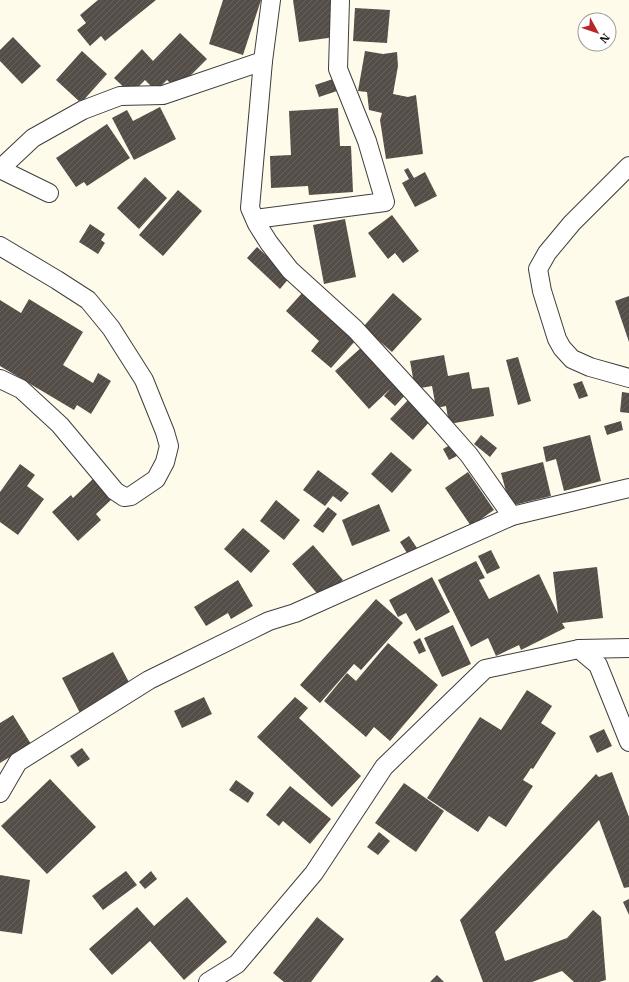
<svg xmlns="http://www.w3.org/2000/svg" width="629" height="982" font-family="'IBM Plex Serif',serif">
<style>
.building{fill:url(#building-hatch)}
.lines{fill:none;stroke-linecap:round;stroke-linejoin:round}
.minor-casing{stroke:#3e3e3e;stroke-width:20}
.minor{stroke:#fff;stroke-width:18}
</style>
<defs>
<pattern id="building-hatch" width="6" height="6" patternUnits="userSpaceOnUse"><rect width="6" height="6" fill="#544d48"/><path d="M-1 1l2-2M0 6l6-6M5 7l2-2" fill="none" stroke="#68625e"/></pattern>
</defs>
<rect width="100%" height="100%" fill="#fffbea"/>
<g class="building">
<polygon points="98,0 156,0 105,41 101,36 90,46 77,30 86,23 80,15"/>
<polygon points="223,0 261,0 243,55 209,44"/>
<polygon points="293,0 331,0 335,37 299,42"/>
<polygon points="355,8 390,10 387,43 353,41"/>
<polygon points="180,33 207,59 177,89 167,80 156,91 145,80 131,94 114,78 142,49 153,61"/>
<polygon points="13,37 41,66 22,84 0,61 0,50"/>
<polygon points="82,51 107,74 81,103 56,80"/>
<polygon points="365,51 383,54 397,52 398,66 393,94 408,97 416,95 423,154 386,159 380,120 382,113 369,110 367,92 358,91"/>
<polygon points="333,79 337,91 319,97 315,85"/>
<polygon points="160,107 176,139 134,160 112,118 127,110 133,121"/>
<polygon points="338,108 340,146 351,146 353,192 309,195 308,186 271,188 270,156 291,155 289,111"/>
<polygon points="107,124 130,158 87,186 84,182 76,187 56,158"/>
<polygon points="408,168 414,178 425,172 437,196 415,207 402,183 409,179 404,170"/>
<polygon points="145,177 167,198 139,229 117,208"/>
<polygon points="178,190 202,211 163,256 139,235"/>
<polygon points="392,215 419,251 403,263 395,253 388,259 368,233"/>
<polygon points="345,219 356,277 324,284 313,225"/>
<polygon points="90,224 105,234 101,240 105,243 98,254 79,242"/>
<polygon points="257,247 290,277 280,289 247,258"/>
<polygon points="303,292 357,339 331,368 311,351 319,341 286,311"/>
<polygon points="393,293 422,319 392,352 363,327"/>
<polygon points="629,296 629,342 615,301"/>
<polygon points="29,299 83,332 63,365 93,383 98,373 111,381 91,414 77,405 74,410 0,366 0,300 21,313"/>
<polygon points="363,346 407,393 395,406 384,396 390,389 369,409 335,371"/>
<polygon points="444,355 448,376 469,372 472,389 489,387 494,416 449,424 446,406 436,408 432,386 415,389 410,361"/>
<polygon points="518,357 531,401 518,405 506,360"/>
<polygon points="582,381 588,396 579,399 573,384"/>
<polygon points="622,392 629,393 629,413 620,412"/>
<polygon points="409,399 431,420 413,440 390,419"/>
<polygon points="621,421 623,430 607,435 604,426"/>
<polygon points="481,435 497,448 490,457 474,444"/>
<polygon points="590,435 601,481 564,491 556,459 546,462 543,447"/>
<polygon points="453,443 459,455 449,460 443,449"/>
<polygon points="391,452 412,470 392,493 371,474"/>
<polygon points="543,462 551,496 510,506 501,473"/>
<polygon points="20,464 35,475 27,486 44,499 18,535 0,522 0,492"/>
<polygon points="318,470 349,493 341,502 333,496 325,506 303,490"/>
<polygon points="468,472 494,510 471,526 445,488"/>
<polygon points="94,478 113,498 96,514 101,520 78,541 52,512 71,495 73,498"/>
<polygon points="276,500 300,520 284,540 260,521"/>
<polygon points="379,504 390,531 352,546 342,520"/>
<polygon points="328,507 337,514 323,533 313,526"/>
<polygon points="243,528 270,551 251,573 224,549"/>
<polygon points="409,536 417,548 407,553 400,542"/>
<polygon points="313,545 343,580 321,598 292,564"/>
<polygon points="491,550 500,568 487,574 478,556"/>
<polygon points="476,561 485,578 479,580 489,599 539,574 558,614 553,572 597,567 603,618 562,623 565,628 521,650 519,645 496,656 488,638 471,647 438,580"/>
<polygon points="432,577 450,612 416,631 406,613 398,617 389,600"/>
<polygon points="238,580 253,606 231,619 228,613 206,626 194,607"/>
<polygon points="376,599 403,623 361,670 354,664 320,703 300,685"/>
<polygon points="453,625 471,664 442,677 424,638"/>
<polygon points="420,638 426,651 419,654 413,642"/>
<polygon points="388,643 438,685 390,741 374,727 366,737 324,701 347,673 356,681"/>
<polygon points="113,652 132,688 81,715 62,678"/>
<polygon points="527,690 552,706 541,723 556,733 533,769 531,768 523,780 533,786 506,827 489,816 478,832 427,798 480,717 501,730"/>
<polygon points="204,697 212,714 182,728 174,711"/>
<polygon points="295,697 308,708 299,718 361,776 332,807 257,737"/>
<polygon points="13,715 31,744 0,763 0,723"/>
<polygon points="604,729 612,746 597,753 589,736"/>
<polygon points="82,748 90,759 78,767 70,756"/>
<polygon points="612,772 629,817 629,887 624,888 599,820 495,932 505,961 567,938 593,910 601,917 606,980 599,982 574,982 562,971 532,982 483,982 460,920 596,774 599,777"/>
<polygon points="50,779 96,827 47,874 1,826"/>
<polygon points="236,780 254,793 248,803 229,790"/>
<polygon points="404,783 444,811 416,852 375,823"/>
<polygon points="290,786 331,819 310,844 283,821 279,826 266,815"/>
<polygon points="379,832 390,841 378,855 367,847"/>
<polygon points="126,871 137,885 103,910 92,896"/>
<polygon points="151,871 157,879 145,889 139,882"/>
<polygon points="0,875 30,880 22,934 0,931"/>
<polygon points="187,897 227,942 184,980 150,941 112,975 89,949 137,907 154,926"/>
<polygon points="629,899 629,915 623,902"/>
<polygon points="317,917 344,939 311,982 284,982 273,973"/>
<polygon points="437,975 444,982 430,982"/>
</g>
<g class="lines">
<g class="minor-casing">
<g id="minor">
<polyline points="271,0 263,61 250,208 257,224 269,243 290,270 355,329 432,413 469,455 512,516"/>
<polyline points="629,166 572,223 547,253 538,269 542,291 557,339 562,348 572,359 590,367 629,378"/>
<polyline points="49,193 0,169 33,138 83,110 120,96 163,95 263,61"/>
<polyline points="255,219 385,202 367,141 338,69 340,0"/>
<polyline points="0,246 57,280 88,300 111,328 144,380 165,432 169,446 165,462 156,479 131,496 124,497 115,491 60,425 21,389 0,379"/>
<polyline points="579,649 629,648"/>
<polyline points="0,793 18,762 149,680 269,621 295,613 512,516 629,488"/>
<polyline points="208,982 237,964 314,873 384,767 485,669 579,649 598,665 629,742"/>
</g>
</g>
<use href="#minor" class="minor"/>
</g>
<g transform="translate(597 32) rotate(130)"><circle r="19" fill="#ffffff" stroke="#9d9d9d"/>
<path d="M0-3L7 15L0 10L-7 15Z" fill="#b72728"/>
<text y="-6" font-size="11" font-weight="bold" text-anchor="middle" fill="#0b0b0b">N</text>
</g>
</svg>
